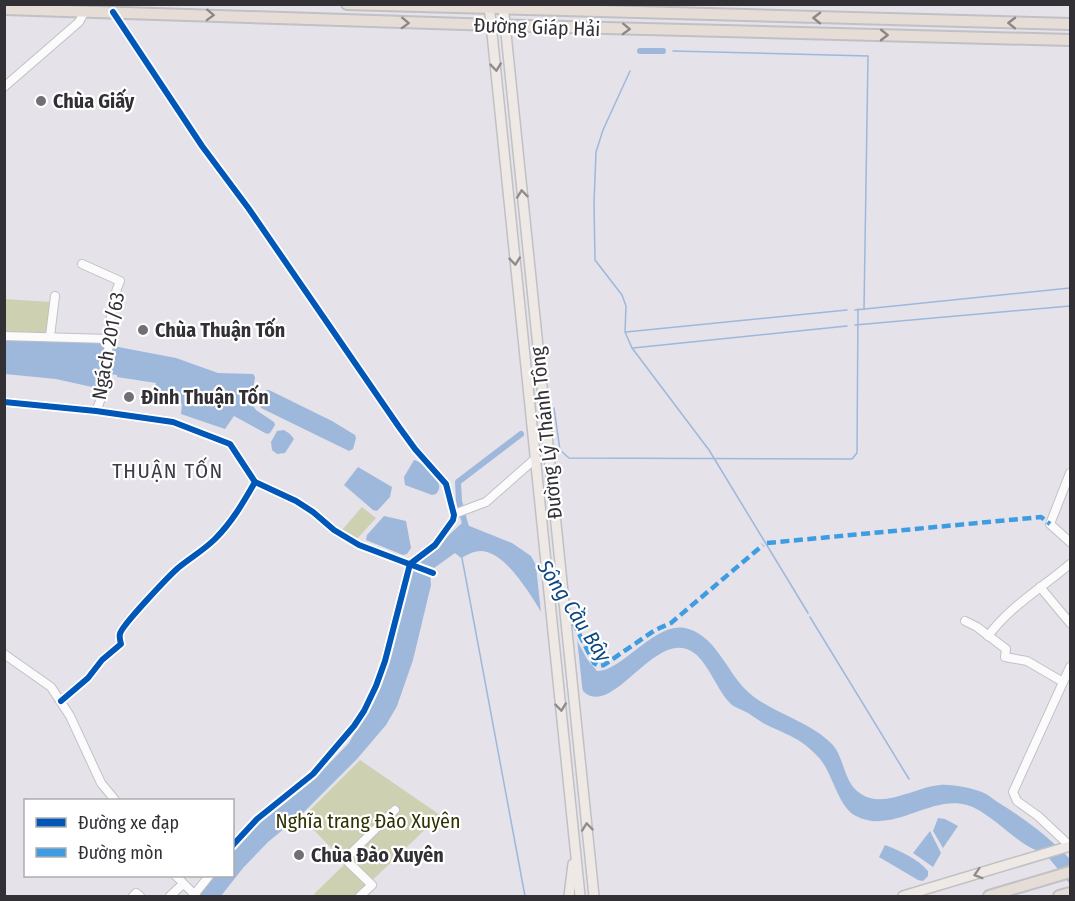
<svg xmlns="http://www.w3.org/2000/svg" width="1075" height="901" font-family="'Fira Sans Condensed',sans-serif">
<style>
.green{fill:#ced0b2}
.water{fill:#9db8db}
.pier{fill:#e5e2ea}
.lines{fill:none;stroke-linecap:round;stroke-linejoin:round}
.stream{stroke:#9db8db;stroke-width:1.5}
.canal{stroke:#9db8db;stroke-width:6}
.minor-casing{stroke:#c2c0c6;stroke-width:10}
.major-casing{stroke:#c1c0c4;stroke-width:12}
.highway-casing{stroke:#c1c0c4;stroke-width:14}
.minor{stroke:#fbfbfc;stroke-width:8}
.major{stroke:#efe9e6;stroke-width:9}
.highway{stroke:#e6ddd7;stroke-width:10}
.quiet{stroke:#3e9de2;stroke-width:4.5;stroke-dasharray:9 4.5;stroke-linecap:butt}
.cycleway-casing{stroke:#fff;stroke-width:10}
.cycleway{stroke:#0057b8;stroke-width:6}
.oneway{stroke:#8c8686}
.oneway2{stroke:#908c8e}
.poi-dot{fill:#716e74;stroke:#fff;stroke-width:2}
.labels{text-anchor:middle;stroke-width:4.5;stroke-linejoin:round;paint-order:stroke}
.street-label{font-size:20px;fill:#323035;stroke:#fff}
.poi-label{font-size:20px;font-weight:bold;fill:#323035;stroke:#fff;text-anchor:start}
.park-label{font-size:20px;fill:#2f3201;stroke:#fff}
.neighbourhood-label{font-size:21px;letter-spacing:1.5px;fill:#3f3b46;stroke:#fff}
.water-label{font-size:21px;font-style:italic;fill:#0c4780;stroke:#fff}
</style>
<rect width="100%" height="100%" fill="#e5e2ea"/>
<g class="green">
<polygon points="4,299 51,302 48,332 5,334"/>
<polygon points="362,507 376,518 356,540 342,530"/>
<polygon points="360,760 440,815 356,896 317,896 314,894 346,863 302,818"/>
</g>
<g class="water">
<polygon points="5,340 105,343 101,389 56,379 5,374"/>
<polygon points="113,346 176,358 218,373 253,374 255,377 251,403 256,410 274,422 275,425 270,433 267,434 234,416 225,429 181,414 182,404 153,392 156,383 117,377 117,375 110,374"/>
<polygon points="266,390 269,390 332,421 355,435 356,438 353,449 349,451 261,408 259,404"/>
<polygon points="284,430 290,434 294,439 285,453 277,454 272,450 271,442 277,431"/>
<path d="M414,460C422,462 438,476 439,485C440,489 438,491 436,494L432,495L405,485L404,477Z"/>
<polygon points="358,467 392,487 390,497 377,511 373,510 344,485"/>
<polygon points="384,516 406,521 411,548 407,554 403,555 366,540 367,535"/>
<path d="M462,523L512,543L531,556L587,659L597,671C621,672 655,622 685,628C714,634 726,669 744,688C768,713 807,719 832,744C845,758 843,783 861,794C884,809 915,787 940,785C953,784 972,788 984,793C989,795 994,800 999,803C1025,819 1049,837 1070,859V884L1044,852C1021,850 992,812 967,805C929,795 893,835 856,816C838,807 833,774 820,759C802,738 787,735 763,723C758,720 753,716 748,713C743,710 736,708 732,705C717,692 708,660 691,651C654,630 612,720 583,691C565,658 522,561 487,552C476,549 470,554 461,558L455,553L430,571L431,585L413,660L397,706L386,725L357,759L301,815L268,842L243,868L221,896H196L213,876H232L233,852L250,831L321,772L349,743L374,699L387,667L412,569Z"/>
<polygon points="938,818 945,819 958,826 943,848 933,831"/>
<polygon points="930,831 941,853 933,867 913,853"/>
<path d="M885,845C900,851 917,858 928,871V876L923,881L918,880L879,857Z"/>
</g>
<polygon class="pier" points="535,556 576,629 583,695 542,623"/>
<g class="lines">
<g class="stream">
<polyline points="673,51 868,56 864,309"/>
<polyline points="630,71 603,130 596,152 594,203 595,260 622,295 626,306 625,332 632,348 709,450 808,613"/>
<polyline points="855,310 1070,288"/>
<polyline points="855,325 1070,306"/>
<polyline points="626,332 847,310"/>
<polyline points="633,348 847,326"/>
<polyline points="554,408 560,450 569,458 852,459 857,453 858,309"/>
<polyline points="462,558 525,896"/>
<polyline points="810,617 909,779"/>
</g>
<g class="canal">
<polyline points="640,51 663,51"/>
<polyline points="467,531 459,501 458,482 521,434"/>
</g>
<g class="minor-casing">
<g id="minor">
<polyline points="113,12 202,146 249,209 399,427 415,449 446,484 454,515 453,520 435,545 410,564"/>
<polyline points="4,87 79,22 85,11"/>
<path d="M82,264L120,281C102,322 115,370 96,411"/>
<polyline points="4,336 109,339"/>
<polyline points="50,336 55,296"/>
<polyline points="4,402 96,411 173,422 230,444 255,482 296,501 313,512 334,530 359,545 433,573"/>
<polyline points="1070,473 1050,524 1070,542"/>
<polyline points="454,514 486,502 536,458"/>
<polyline points="1040,587 1070,623"/>
<polyline points="965,621 977,627 1006,649 1005,657 1027,661 1063,682"/>
<path d="M988,636C1010,606 1042,588 1070,564"/>
<polyline points="4,654 51,687 70,716 101,783 115,800"/>
<polyline points="1070,667 1013,792 1017,801 1038,816 1070,846"/>
<path d="M61,701L88,678L102,660L121,644C120,640 119,637 120,634C121,626 170,575 178,568C190,558 204,550 215,539C232,522 243,503 255,482"/>
<polyline points="232,846 257,819 313,774 354,726 364,711 376,686 385,661 410,564"/>
<polyline points="176,876 196,896"/>
<polyline points="194,895 209,876"/>
<polyline points="133,896 136,893 140,896"/>
<polyline points="170,896 183,884"/>
<polyline points="360,896 372,885 345,859 395,810"/>
</g>
</g>
<g class="major-casing">
<g id="major">
<polyline points="489,4 580,896"/>
<polyline points="503,4 594,896"/>
<polyline points="569,896 573,864"/>
<polyline points="903,896 1070,846"/>
</g>
</g>
<g class="highway-casing">
<g id="highway">
<polyline points="347,4 1070,24"/>
<polyline points="4,9 527,26 1070,40"/>
<polyline points="989,896 1070,872"/>
<polyline points="1059,896 1070,893"/>
</g>
</g>
<use href="#minor" class="minor"/>
<use href="#major" class="major"/>
<use href="#highway" class="highway"/>
<g class="quiet">
<polyline points="767,543 1041,517 1050,524"/>
<polyline points="573,622 594,663 599,666 604,665 655,630 671,623 763,545"/>
</g>
<g class="cycleway-casing">
<g id="cycleway">
<polyline points="113,12 202,146 249,209 399,427 415,449 446,484 454,515 453,520 435,545 410,564"/>
<polyline points="4,402 96,411 173,422 230,444 255,482 296,501 313,512 334,530 359,545 433,573"/>
<path d="M61,701L88,678L102,660L121,644C120,640 119,637 120,634C121,626 170,575 178,568C190,558 204,550 215,539C232,522 243,503 255,482"/>
<polyline points="232,846 257,819 313,774 354,726 364,711 376,686 385,661 410,564"/>
</g>
</g>
<use href="#cycleway" class="cycleway"/>
</g>
<defs><path id="oneway-chevron" d="M-2-3.5L2.5 0L-2 3.5" fill="none" stroke-width="1.6" stroke-linecap="round" stroke-linejoin="round" transform="scale(1.5)"/></defs>
<g class="oneway">
<use href="#oneway-chevron" transform="translate(210 15) rotate(2)"/>
<use href="#oneway-chevron" transform="translate(817 18) rotate(-179)"/>
<use href="#oneway-chevron" transform="translate(405 23) rotate(2)"/>
<use href="#oneway-chevron" transform="translate(1012 23) rotate(-179)"/>
<use href="#oneway-chevron" transform="translate(626 29) rotate(2)"/>
<use href="#oneway-chevron" transform="translate(884 35) rotate(1)"/>
</g>
<g class="oneway2">
<use href="#oneway-chevron" transform="translate(496 67) rotate(84)"/>
<use href="#oneway-chevron" transform="translate(522 194) rotate(-96)"/>
<use href="#oneway-chevron" transform="translate(515 261) rotate(84)"/>
<use href="#oneway-chevron" transform="translate(561 707) rotate(84)"/>
<use href="#oneway-chevron" transform="translate(587 827) rotate(-96)"/>
<use href="#oneway-chevron" transform="translate(978 874) rotate(163)"/>
</g>
<g class="poi-dot">
<circle cx="41" cy="101" r="6"/>
<circle cx="143" cy="330" r="6"/>
<circle cx="129" cy="397" r="6"/>
<circle cx="299" cy="855" r="6"/>
</g>
<g class="labels">
<g class="street-label">
<text transform="translate(537 27) rotate(2)" y="7">Đường Giáp Hải</text>
<text transform="translate(108 346) rotate(-80)" y="7">Ngách 201/63</text>
<text transform="translate(546 433) rotate(-96)" y="7">Đường Lý Thánh Tông</text>
</g>
<g class="poi-label">
<text x="53" y="108">Chùa Giấy</text>
<text x="155" y="337">Chùa Thuận Tốn</text>
<text x="141" y="404">Đình Thuận Tốn</text>
<text x="311" y="862">Chùa Đào Xuyên</text>
</g>
<g class="park-label">
<text x="368" y="828">Nghĩa trang Đào Xuyên</text>
</g>
<g class="neighbourhood-label">
<text x="168" y="478">THUẬN TỐN</text>
</g>
<g class="water-label">
<text transform="translate(574 611) rotate(57)" y="7">Sông Cầu Bây</text>
</g>
</g>
<rect width="1075" height="901" fill="none" stroke="#323035" stroke-width="12"/>
<rect x="24" y="799" width="210" height="78" fill="#ffffff" stroke="#adacae" stroke-width="1.5"/>
<rect x="36" y="818" width="30" height="9" fill="#0057b8" stroke="#adacae" stroke-width="1.5"/>
<text x="78" y="829" font-size="18" fill="#323035">Đường xe đạp</text>
<rect x="36" y="848" width="30" height="9" fill="#3e9de2" stroke="#adacae" stroke-width="1.5"/>
<text x="78" y="859" font-size="18" fill="#323035">Đường mòn</text>
</svg>
